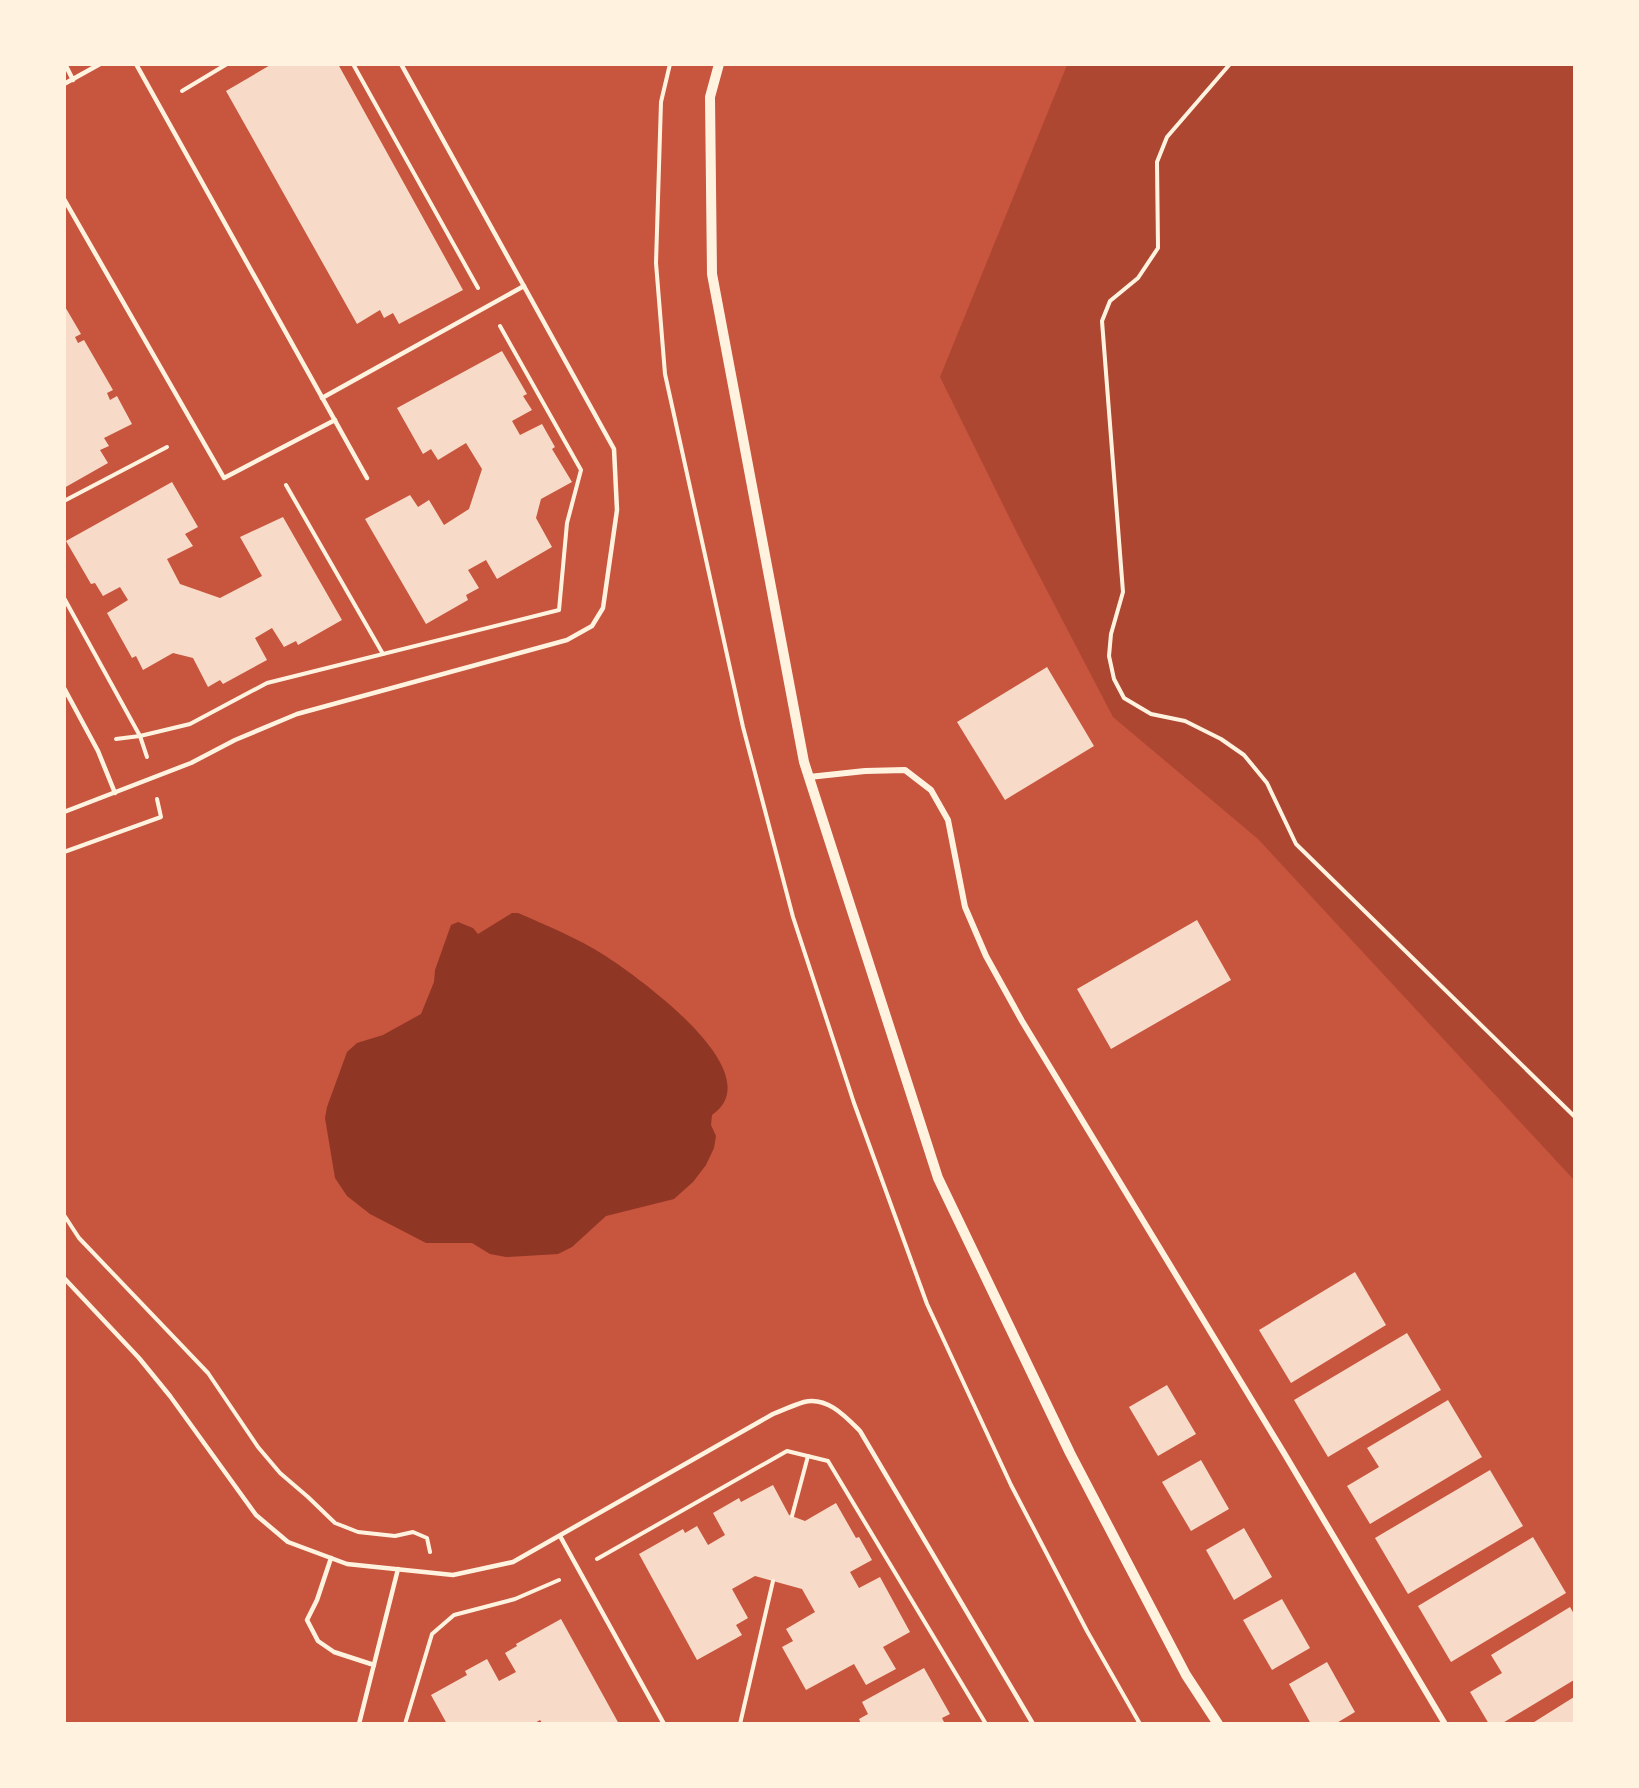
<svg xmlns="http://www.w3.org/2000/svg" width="1639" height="1788" font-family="Signika,sans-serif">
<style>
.green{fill:#ae4732}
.water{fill:#8f3625}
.building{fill:#f7dbc8}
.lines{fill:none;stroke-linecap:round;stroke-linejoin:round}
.path{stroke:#fff3e0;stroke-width:4}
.service{stroke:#fff3e0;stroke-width:4.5}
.minor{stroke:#fff3e0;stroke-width:6}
.tertiary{stroke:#fff3e0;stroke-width:10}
</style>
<rect width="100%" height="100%" fill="#c8553d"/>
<polygon class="green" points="1067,65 1574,65 1574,1180 1258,839 1113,717 1018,535 940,377"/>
<path class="water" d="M512,913H518C548,926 577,938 604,955C638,977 773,1073 712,1115L711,1125L716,1136L714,1148L706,1165L693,1182L674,1199L606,1216L572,1247L558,1254L506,1257L490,1254L472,1243H426L370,1214L347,1196L335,1178L325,1118L327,1107L347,1052L357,1043L383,1035L421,1014L434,982L435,970L451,925L458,922L473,928L478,934Z"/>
<g class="building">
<polygon points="272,64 338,64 463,290 399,324 393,313 384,318 380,310 357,324 226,91"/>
<polygon points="64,305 81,334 75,337 78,343 84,340 113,390 107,393 110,400 117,396 132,424 104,438 109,446 100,450 108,463 64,488"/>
<polygon points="502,351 527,394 523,396 532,410 512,421 520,435 542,424 555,447 552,449 572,482 541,499 536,518 552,547 497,579 486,560 468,570 479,588 466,595 468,600 426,624 365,519 410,495 418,507 429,500 444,525 469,509 482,469 466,443 438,460 431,449 423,454 397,408"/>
<polygon points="172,482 198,527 185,534 193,546 167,559 180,584 220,598 262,576 240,537 283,517 342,620 298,645 296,641 284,647 272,628 255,638 267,660 223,684 220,680 208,687 193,658 173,653 143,670 136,656 132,658 107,613 128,600 120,587 103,596 95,583 91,584 66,541"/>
<polygon points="1047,667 1094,746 1005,800 957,722"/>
<polygon points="1197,920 1231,980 1111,1049 1077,989"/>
<polygon points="1355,1272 1386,1325 1291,1383 1259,1330"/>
<polygon points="1407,1333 1441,1390 1328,1457 1294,1400"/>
<polygon points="1167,1385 1196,1434 1158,1456 1129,1407"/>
<polygon points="1448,1400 1482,1457 1370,1524 1347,1486 1379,1467 1367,1448"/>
<polygon points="1201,1460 1229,1509 1191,1531 1162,1482"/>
<polygon points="1490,1470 1523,1526 1408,1594 1375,1538"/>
<polygon points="773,1485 789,1515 805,1521 836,1503 856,1538 859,1537 872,1560 850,1572 859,1588 880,1577 910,1632 883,1647 896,1669 866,1685 854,1664 806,1690 782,1647 793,1641 786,1629 815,1612 802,1589 755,1576 732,1589 748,1618 736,1625 742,1635 697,1660 639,1554 683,1529 685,1533 697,1526 708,1545 725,1535 713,1513 739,1498 741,1502"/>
<polygon points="1244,1528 1272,1577 1234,1600 1206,1550"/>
<polygon points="1533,1537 1566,1593 1451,1662 1418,1606"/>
<polygon points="1282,1599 1310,1648 1272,1670 1243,1620"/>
<polygon points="1570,1607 1574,1614 1574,1680 1501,1724 1489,1724 1470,1692 1502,1673 1491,1655"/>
<polygon points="561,1619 619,1724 543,1724 540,1720 533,1724 447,1724 431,1695 467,1675 465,1671 487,1659 499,1681 516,1672 505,1653 517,1646 516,1644"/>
<polygon points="1327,1662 1355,1712 1335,1724 1311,1724 1289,1684"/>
<polygon points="924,1668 950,1714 942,1718 945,1724 861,1724 859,1719 868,1714 862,1702"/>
<polygon points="1574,1697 1574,1724 1531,1724"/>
</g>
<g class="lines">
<g class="path">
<polyline points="353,64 478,288"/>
<polyline points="670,64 661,102 656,263 665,374 743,727 793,917 854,1103 927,1304 1011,1485 1087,1631 1140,1724"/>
<polyline points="1230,64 1167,137 1157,162 1158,248 1138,278 1110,301 1102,321 1123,592 1111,634 1109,656 1114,679 1124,698 1151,714 1185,721 1221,739 1244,755 1267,783 1296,844 1574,1116"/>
<polyline points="182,91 227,64"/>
<polyline points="286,485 383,654"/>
<polyline points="64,501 167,447"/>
<polyline points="64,598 140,736 190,724 267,683 559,610 567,523 581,470 500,326"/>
<polyline points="116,739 140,736 147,757"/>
<polyline points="64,852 161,817 157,799"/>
<polyline points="64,1215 79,1238 208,1373 258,1447 280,1473 308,1497 335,1523 358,1532 395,1536 413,1532 427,1538 430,1552"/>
<polyline points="792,1516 808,1456"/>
<polyline points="597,1559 787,1451 828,1461 986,1724"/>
<polyline points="405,1724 432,1634 454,1615 515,1599 559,1580"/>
<polyline points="740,1724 773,1581"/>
</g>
<g class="service">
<polyline points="65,64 73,80"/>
<polyline points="136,64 367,478"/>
<polyline points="64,84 100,64"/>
<polyline points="64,199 224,478 335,420"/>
<polyline points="322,398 524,286"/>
<polyline points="64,688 98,751 115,793"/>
<polyline points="64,812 191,763 235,740 297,714 567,640 592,626 603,608 617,510 614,449 401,64"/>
<path d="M64,1278L139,1358L170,1396L256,1515L288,1542L347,1564L453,1575L513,1562L773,1414C783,1410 794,1405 804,1402C827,1396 846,1417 860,1431L1033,1724"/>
<polyline points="560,1536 664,1724"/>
<polyline points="331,1558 317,1600 307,1620 318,1641 334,1652 374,1665"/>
<polyline points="359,1724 398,1569"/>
</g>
<polyline class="minor" points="809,777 865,771 905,770 931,790 948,820 965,907 986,956 1022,1021 1284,1453 1445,1724"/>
<polyline class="tertiary" points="719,64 710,97 712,274 804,762 938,1178 1070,1453 1186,1675 1218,1724"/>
</g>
<rect width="1639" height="1788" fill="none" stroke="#fff3e0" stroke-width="132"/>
</svg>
